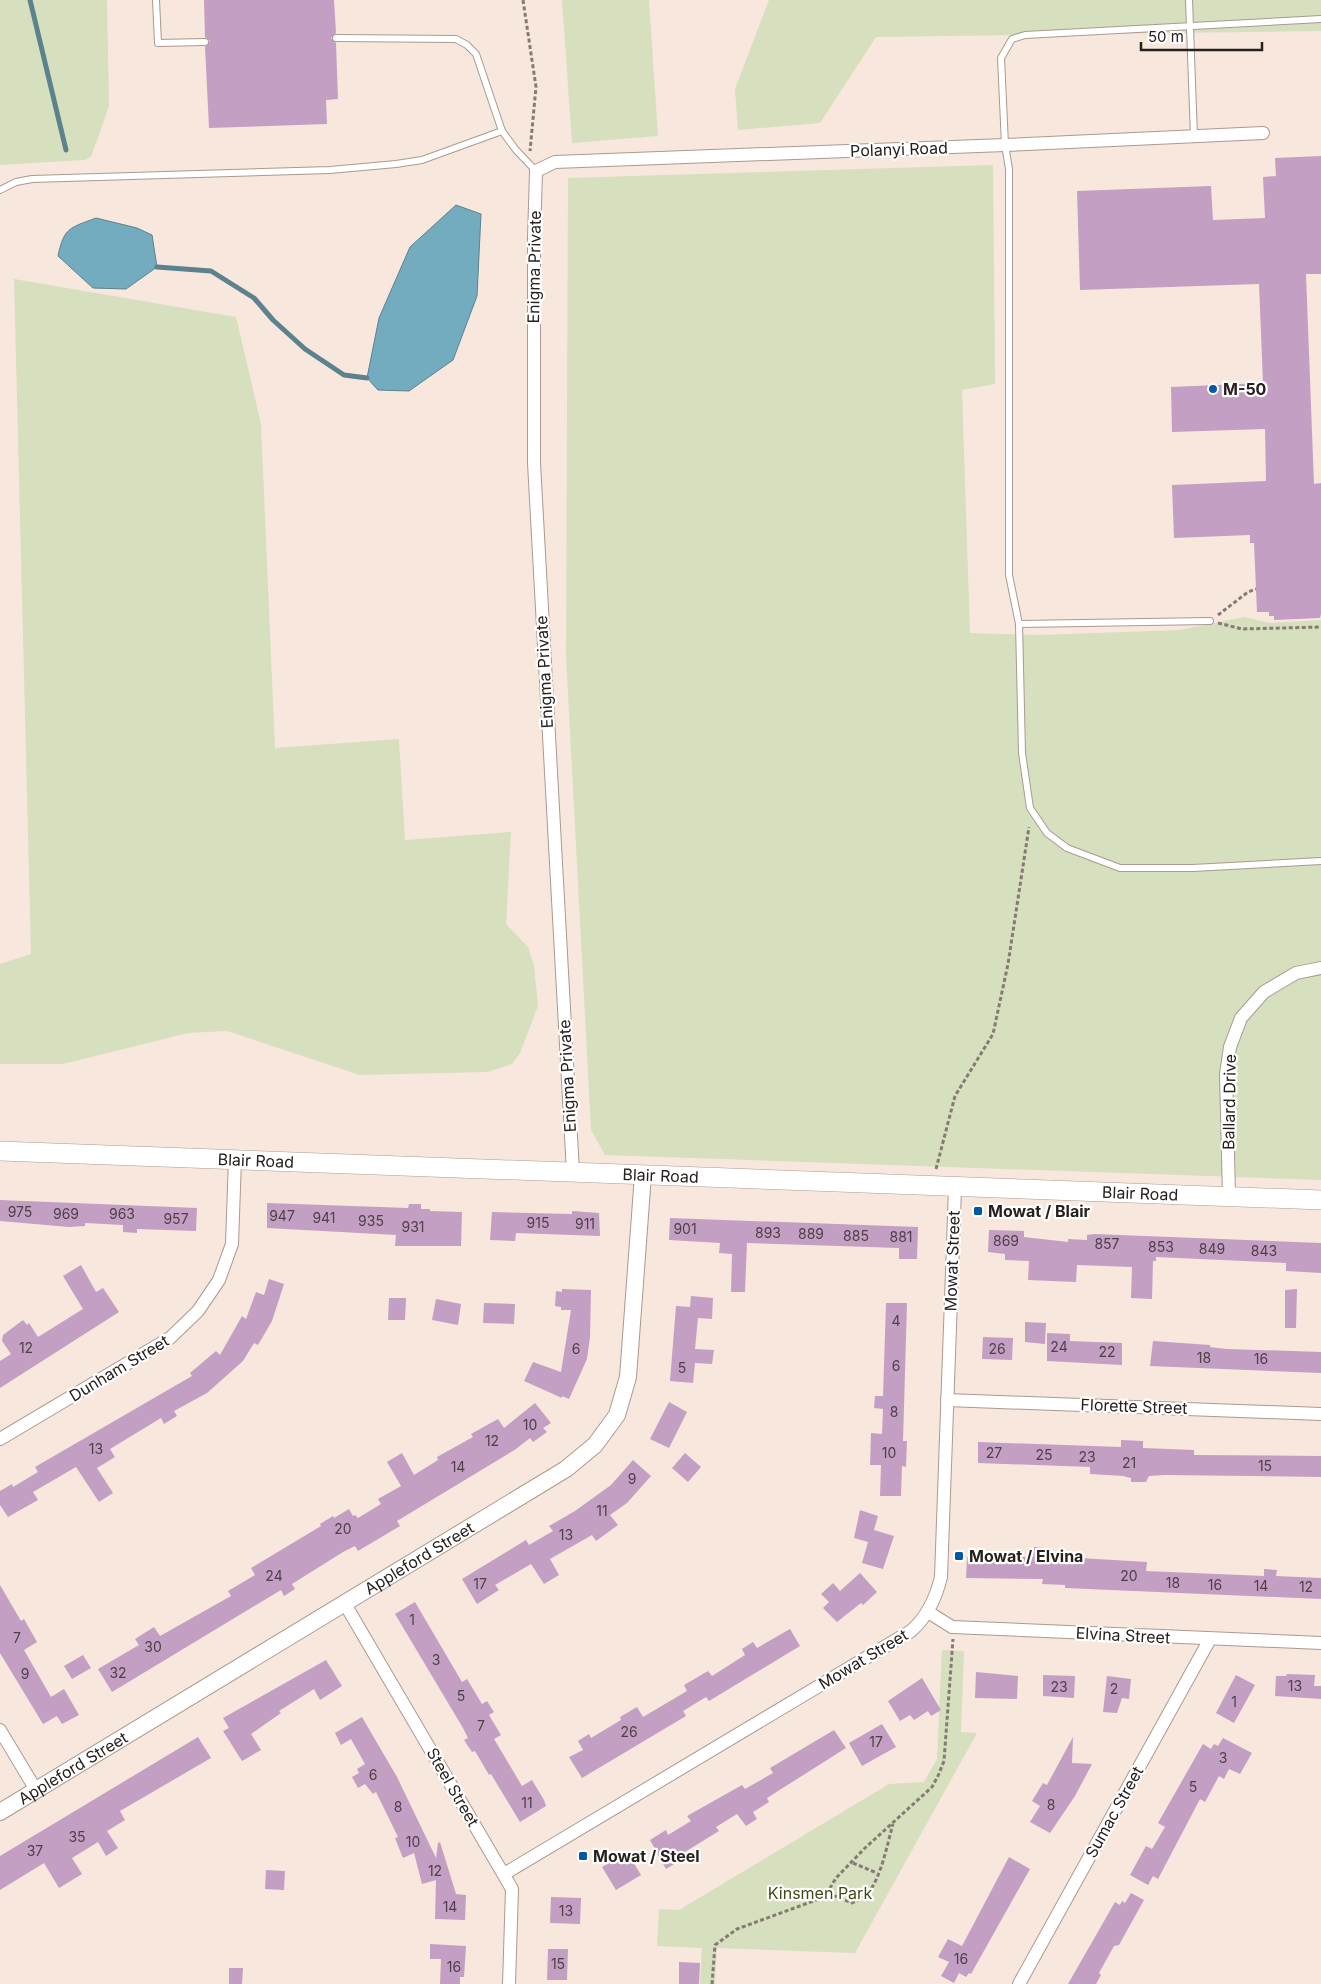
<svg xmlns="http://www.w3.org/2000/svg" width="1321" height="1984" font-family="Inter,sans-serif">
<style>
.green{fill:#d6dfbe}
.water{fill:#73acbf;stroke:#5c828e}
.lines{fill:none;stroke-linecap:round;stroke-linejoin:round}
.stream{stroke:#5c828e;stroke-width:5}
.building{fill:#c39fc4}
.service-casing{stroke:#aa9a91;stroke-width:8}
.minor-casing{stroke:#aa9a91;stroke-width:14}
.tertiary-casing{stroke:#aa9a91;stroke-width:18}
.secondary-casing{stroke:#aa9a91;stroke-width:20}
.path{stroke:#867a74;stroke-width:3;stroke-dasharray:4 2.5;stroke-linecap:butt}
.service{stroke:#fff;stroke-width:6}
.minor{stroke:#fff;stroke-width:12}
.tertiary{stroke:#fff;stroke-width:16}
.secondary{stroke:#fff;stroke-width:19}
.poi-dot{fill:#0059a7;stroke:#fff;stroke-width:2}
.labels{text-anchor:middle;stroke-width:4.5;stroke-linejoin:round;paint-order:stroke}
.number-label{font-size:14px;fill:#4e4047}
.street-label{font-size:16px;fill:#27201d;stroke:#fff}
.poi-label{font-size:16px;font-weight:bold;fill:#27201d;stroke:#fff;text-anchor:start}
.park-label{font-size:16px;fill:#3f4a16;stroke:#fff}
</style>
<rect width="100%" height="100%" fill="#f8e7dd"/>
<g class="green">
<polygon points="0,0 107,0 109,106 91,157 84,160 0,165"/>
<polygon points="562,0 649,0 658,136 572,143"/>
<polygon points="769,0 1321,0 1321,31 876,37 820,123 738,130 735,89"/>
<polygon points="993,165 995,384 962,390 970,633 1039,635 1180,630 1244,617 1270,623 1321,620 1321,1180 605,1155 591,1130 566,656 568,178"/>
<polygon points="14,279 236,317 261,424 275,748 399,739 405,840 511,832 506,924 528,947 534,965 538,1006 520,1053 512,1064 487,1072 360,1075 227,1031 188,1033 63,1064 0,1064 0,964 31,954"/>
<polygon points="942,1650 964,1651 961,1732 977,1733 855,1953 717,1948 715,1984 700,1984 702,1948 657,1946 659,1909 679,1910 889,1784 924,1782 937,1759"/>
</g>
<g class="water">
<polygon points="456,205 481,214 477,296 453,360 409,391 378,390 367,378 379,318 410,247"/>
<path d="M96,218L137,228L152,235L157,267L126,289L93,288L58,256C64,227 70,228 96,218Z"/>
</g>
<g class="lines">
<g class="stream">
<polyline points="30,0 66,150"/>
<polyline points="157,267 211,271 254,298 273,320 305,349 344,375 367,378"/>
</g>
</g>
<g class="building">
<polygon points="204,0 334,0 336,33 331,38 336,43 338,99 326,100 327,124 209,128 205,47 210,41 205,37"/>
<polygon points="1321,156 1321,274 1306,274 1314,484 1321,483 1321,614 1320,618 1274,620 1274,616 1269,616 1269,612 1257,612 1254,543 1250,543 1250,535 1174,538 1172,485 1266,481 1265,429 1172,432 1171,387 1263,383 1259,284 1080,290 1077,191 1211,186 1213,220 1265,218 1263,177 1276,176 1275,158"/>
<polygon points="0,1200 197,1208 196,1231 137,1229 137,1233 123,1232 123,1225 85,1223 85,1226 69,1227 0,1221"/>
<polygon points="267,1203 408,1208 409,1204 421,1204 421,1209 430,1209 430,1211 462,1212 461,1246 395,1246 396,1235 267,1228"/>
<polygon points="572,1211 599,1213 600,1236 516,1233 515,1241 490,1240 492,1212 572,1214"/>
<polygon points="670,1218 918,1227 917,1259 899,1259 899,1248 747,1243 745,1292 731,1292 732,1254 719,1253 720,1243 669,1240"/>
<polygon points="989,1230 1024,1231 1024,1237 1068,1242 1068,1239 1087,1240 1087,1235 1094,1234 1321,1243 1321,1273 1286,1271 1286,1263 1156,1257 1156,1261 1153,1261 1152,1299 1131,1298 1132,1267 1077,1265 1076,1282 1028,1280 1029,1261 1005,1260 1005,1254 988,1252"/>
<polygon points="81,1265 96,1292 103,1288 119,1312 0,1388 0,1361 11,1354 2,1341 3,1335 23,1320 27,1325 29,1323 38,1337 83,1309 63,1276"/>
<polygon points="269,1279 284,1284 272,1321 258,1345 254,1343 243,1361 207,1393 174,1411 177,1416 164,1424 161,1418 110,1449 115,1457 97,1468 113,1493 99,1502 76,1467 33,1492 38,1500 8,1517 0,1505 0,1491 12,1484 13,1487 38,1472 35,1467 192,1376 190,1373 216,1351 220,1355 242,1316 246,1319 256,1292 264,1295"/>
<polygon points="562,1289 591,1290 590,1337 587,1359 569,1399 562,1396 562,1398 524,1381 533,1362 561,1372 571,1310 561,1310 561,1307 555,1306 556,1291 562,1292"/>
<polygon points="1297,1289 1296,1328 1285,1328 1285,1290"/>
<polygon points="691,1296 713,1298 712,1319 698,1318 695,1349 714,1350 712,1364 695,1363 693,1383 670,1381 676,1306 690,1307"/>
<polygon points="389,1298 406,1298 405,1320 388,1320"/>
<polygon points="436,1299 461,1304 458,1325 432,1320"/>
<polygon points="484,1303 515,1304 514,1324 483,1323"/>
<polygon points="886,1303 907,1303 903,1441 907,1441 906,1467 902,1466 901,1496 880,1496 881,1465 870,1465 871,1433 882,1434 883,1409 874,1408 875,1396 883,1396"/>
<polygon points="1025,1322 1046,1323 1045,1344 1025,1342"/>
<polygon points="1047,1333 1070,1334 1070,1341 1122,1343 1122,1365 1047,1361"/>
<polygon points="983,1337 1013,1338 1012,1360 982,1359"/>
<polygon points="1153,1341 1210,1345 1210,1347 1227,1349 1321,1352 1321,1373 1150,1366"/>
<polygon points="669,1402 687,1412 669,1448 650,1439"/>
<polygon points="535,1403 551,1423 543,1428 547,1432 533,1442 530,1438 516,1449 397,1521 400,1526 358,1551 355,1546 343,1552 292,1584 295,1589 284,1596 281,1590 112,1692 98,1669 139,1645 135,1639 154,1627 160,1636 231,1596 228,1591 255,1575 251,1568 321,1526 320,1524 333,1516 334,1518 349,1509 353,1516 355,1515 358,1518 381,1504 378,1499 401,1486 387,1462 402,1453 414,1475 438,1460 437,1457 473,1437 471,1434 498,1419 504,1428"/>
<polygon points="1121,1440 1143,1441 1143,1448 1194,1450 1194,1455 1321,1456 1321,1477 1165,1475 1149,1476 1146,1482 1131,1482 1131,1478 1123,1476 1090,1474 1090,1467 978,1463 978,1442 1121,1447"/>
<polygon points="685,1453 701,1467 688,1482 672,1468"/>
<polygon points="633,1460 651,1476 627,1503 610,1515 618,1525 596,1541 592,1535 550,1559 559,1575 544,1584 531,1564 495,1585 499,1590 477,1604 462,1579 526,1540 529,1545 553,1531 549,1526 575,1511 611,1485"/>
<polygon points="860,1510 878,1516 874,1530 894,1536 883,1569 862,1563 868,1542 854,1538"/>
<polygon points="1034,1547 1046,1548 1046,1556 1147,1562 1146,1571 1264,1576 1264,1569 1277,1570 1276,1576 1321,1578 1321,1599 1065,1588 1065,1585 1042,1584 1043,1579 966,1578 967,1557 1033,1557"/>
<polygon points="860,1573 877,1592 863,1605 861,1603 837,1622 823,1608 829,1602 821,1594 833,1583 840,1591"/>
<polygon points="0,1585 21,1621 24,1619 37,1642 24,1650 51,1697 64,1689 79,1715 62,1724 57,1716 43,1724 0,1653"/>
<polygon points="415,1602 462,1682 467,1679 482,1704 487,1701 494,1712 489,1715 501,1735 494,1739 522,1786 532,1780 544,1800 546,1806 520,1822 491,1774 489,1775 475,1751 472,1752 464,1740 468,1738 463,1728 395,1614"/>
<polygon points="790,1629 800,1646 709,1701 706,1697 683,1711 686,1716 582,1778 569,1757 583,1750 578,1741 589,1734 591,1738 621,1720 620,1717 637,1707 643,1717 687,1691 684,1685 708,1671 712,1676 745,1655 742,1649 753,1642 757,1648"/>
<polygon points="83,1655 91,1668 72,1679 64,1666"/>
<polygon points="326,1660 342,1686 320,1700 314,1689 279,1711 281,1713 251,1734 261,1750 242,1761 223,1731 229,1728 223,1718"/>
<polygon points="976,1672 1018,1676 1017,1699 975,1698"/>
<polygon points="1287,1674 1315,1675 1314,1686 1321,1686 1321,1699 1275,1696 1276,1676 1286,1676"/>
<polygon points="1043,1675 1075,1676 1074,1698 1043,1696"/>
<polygon points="1236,1675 1255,1685 1234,1723 1216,1713"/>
<polygon points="1107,1676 1131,1679 1129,1699 1122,1698 1117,1713 1103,1712"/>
<polygon points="922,1678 941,1710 931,1716 928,1711 914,1720 910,1715 900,1721 888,1701"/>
<polygon points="362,1717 397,1777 436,1858 438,1843 440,1842 456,1894 466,1895 465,1920 435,1919 436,1880 422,1884 414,1853 403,1858 395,1838 398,1837 376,1792 373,1794 365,1784 358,1788 352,1777 359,1773 357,1769 365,1764 351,1739 341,1745 335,1733"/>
<polygon points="882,1724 896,1747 862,1766 849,1743"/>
<polygon points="834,1730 846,1748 767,1798 769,1802 753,1812 757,1819 746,1826 737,1814 716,1827 719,1831 680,1855 683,1859 666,1869 650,1840 666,1830 668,1835 691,1821 687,1816 742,1785 745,1789 773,1773 770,1768"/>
<polygon points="198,1737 211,1758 120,1811 125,1820 107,1831 118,1848 106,1856 98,1842 72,1858 82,1874 59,1888 44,1863 0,1890 0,1856"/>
<polygon points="1073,1737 1072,1763 1092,1764 1075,1796 1050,1833 1030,1822 1040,1806 1032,1801 1043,1783 1047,1785"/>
<polygon points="1223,1738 1252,1753 1240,1774 1229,1769 1224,1779 1219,1776 1205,1802 1200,1799 1158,1879 1153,1876 1148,1885 1130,1875 1146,1846 1152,1849 1165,1827 1158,1823 1203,1744 1211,1749 1214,1744 1218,1746"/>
<polygon points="627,1852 641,1875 616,1890 602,1867"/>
<polygon points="1009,1857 1030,1869 971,1974 969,1973 966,1977 959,1973 954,1983 941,1976 949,1962 938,1957 948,1939 962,1946"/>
<polygon points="266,1870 285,1871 284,1890 265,1889"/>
<polygon points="1131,1893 1144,1900 1119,1945 1114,1946 1099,1973 1101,1975 1096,1984 1068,1984 1115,1902 1120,1905 1122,1901 1125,1903"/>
<polygon points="551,1897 581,1898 580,1924 550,1923"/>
<polygon points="430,1944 466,1946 464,1977 460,1977 460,1984 440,1984 441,1959 430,1959"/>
<polygon points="548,1949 568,1949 567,1980 547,1980"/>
<polygon points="679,1962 700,1963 699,1984 679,1984"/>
<polygon points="229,1968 243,1968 242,1984 229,1984"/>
</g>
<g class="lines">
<g class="service-casing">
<g id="service">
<polyline points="156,0 158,43 205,42"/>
<polyline points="1189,0 1194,137"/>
<polyline points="1321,19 1025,35 1012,39 1001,58 1005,145 1009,169 1009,575 1019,624 1022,753 1030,808 1047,833 1067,848 1120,868 1193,868 1321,861"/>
<polyline points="336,38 456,39 467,45 476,54 502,131 516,150 536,171"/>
<polyline points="0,190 16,182 32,179 330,170 396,164 422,160 502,131"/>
<polyline points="1019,624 1210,621"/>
</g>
</g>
<g class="minor-casing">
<g id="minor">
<polyline points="573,1172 534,463 534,238 536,171 555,162 1005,145 1263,133"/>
<polyline points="1229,1196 1226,1074 1230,1047 1241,1018 1264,992 1296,973 1321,968"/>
<polyline points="947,1400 1321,1414"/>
<polyline points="0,1439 170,1338 198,1311 219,1280 232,1244 235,1159"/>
<polyline points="345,1604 512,1889 509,1984"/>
<polyline points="928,1612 952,1627 1321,1643"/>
<polyline points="0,1730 36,1790"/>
<path d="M504,1874L911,1631C928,1616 936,1598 941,1577L955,1188"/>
<polyline points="1019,1984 1210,1639"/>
</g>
</g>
<g class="tertiary-casing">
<g id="tertiary">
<path id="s1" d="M0,1812L566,1469L595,1445L617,1415L628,1377L643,1175"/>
</g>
</g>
<g class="secondary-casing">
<g id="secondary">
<path id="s2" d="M0,1151L1321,1200"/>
</g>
</g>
<g class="path">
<polyline points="523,0 536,87 530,151"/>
<polyline points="1218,615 1248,592 1256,589"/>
<polyline points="1218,623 1242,629 1321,627"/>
<polyline points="936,1169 955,1096 993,1034 1008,964 1029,827"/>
<polyline points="853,1863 877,1873"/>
<path d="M827,1893L852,1903C858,1900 864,1898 869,1892C882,1874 887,1845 893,1824"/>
<polyline points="712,1984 715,1945 737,1929 819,1899 827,1893 836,1878 865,1848 932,1787 938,1776 944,1761 953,1639"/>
</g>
<use href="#service" class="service"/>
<use href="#minor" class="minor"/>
<use href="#tertiary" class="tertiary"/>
<use href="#secondary" class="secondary"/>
</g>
<g class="poi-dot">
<circle cx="1213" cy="389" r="5"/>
<rect x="973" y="1206" width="10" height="10" rx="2.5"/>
<rect x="954" y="1551" width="10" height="10" rx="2.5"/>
<rect x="578" y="1851" width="10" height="10" rx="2.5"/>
</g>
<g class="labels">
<g class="number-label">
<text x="20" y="1217">975</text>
<text x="66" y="1219">969</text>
<text x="122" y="1219">963</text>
<text x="282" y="1221">947</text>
<text x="324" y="1223">941</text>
<text x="176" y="1224">957</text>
<text x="371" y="1226">935</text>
<text x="538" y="1228">915</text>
<text x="585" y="1229">911</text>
<text x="413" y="1232">931</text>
<text x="685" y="1234">901</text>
<text x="768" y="1238">893</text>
<text x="811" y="1239">889</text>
<text x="856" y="1241">885</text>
<text x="901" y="1242">881</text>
<text x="1006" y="1246">869</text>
<text x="1107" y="1249">857</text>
<text x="1161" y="1252">853</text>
<text x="1212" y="1254">849</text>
<text x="1264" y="1256">843</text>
<text x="896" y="1326">4</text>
<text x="1059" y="1352">24</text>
<text x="26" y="1353">12</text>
<text x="576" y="1354">6</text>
<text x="997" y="1354">26</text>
<text x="1107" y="1357">22</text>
<text x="1204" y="1363">18</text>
<text x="1261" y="1364">16</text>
<text x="896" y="1371">6</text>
<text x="682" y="1373">5</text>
<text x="894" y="1417">8</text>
<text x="530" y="1430">10</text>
<text x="492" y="1446">12</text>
<text x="96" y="1454">13</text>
<text x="889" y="1458">10</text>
<text x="994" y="1458">27</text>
<text x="1044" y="1460">25</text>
<text x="1087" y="1462">23</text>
<text x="1129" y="1468">21</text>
<text x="1265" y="1471">15</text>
<text x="458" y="1472">14</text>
<text x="632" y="1484">9</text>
<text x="602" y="1516">11</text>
<text x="343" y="1534">20</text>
<text x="566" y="1540">13</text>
<text x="274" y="1581">24</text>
<text x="1129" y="1581">20</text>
<text x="1173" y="1588">18</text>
<text x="480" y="1589">17</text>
<text x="1215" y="1590">16</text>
<text x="1261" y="1591">14</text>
<text x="1306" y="1592">12</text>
<text x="412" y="1625">1</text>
<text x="17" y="1643">7</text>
<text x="153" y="1652">30</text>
<text x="436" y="1665">3</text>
<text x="118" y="1678">32</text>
<text x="25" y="1679">9</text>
<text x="1295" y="1691">13</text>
<text x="1059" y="1692">23</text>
<text x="1114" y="1694">2</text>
<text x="461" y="1701">5</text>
<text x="1234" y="1707">1</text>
<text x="481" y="1731">7</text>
<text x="629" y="1737">26</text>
<text x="876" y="1747">17</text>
<text x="1223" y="1763">3</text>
<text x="373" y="1780">6</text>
<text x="1193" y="1792">5</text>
<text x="527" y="1808">11</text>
<text x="1051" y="1810">8</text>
<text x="398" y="1812">8</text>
<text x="77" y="1842">35</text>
<text x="413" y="1847">10</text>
<text x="35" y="1856">37</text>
<text x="435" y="1876">12</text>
<text x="450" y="1912">14</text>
<text x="566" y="1916">13</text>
<text x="961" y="1964">16</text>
<text x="558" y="1969">15</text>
<text x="454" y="1972">16</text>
</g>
<g class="street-label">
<text transform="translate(899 149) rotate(-2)" y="6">Polanyi Road</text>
<text transform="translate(534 267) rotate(-89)" y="6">Enigma Private</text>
<text transform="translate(544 672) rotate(-93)" y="6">Enigma Private</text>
<text transform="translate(567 1076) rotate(-93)" y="6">Enigma Private</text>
<text transform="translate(1229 1102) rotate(-89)" y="6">Ballard Drive</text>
<text dy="6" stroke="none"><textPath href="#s2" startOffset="256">Blair Road</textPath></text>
<text dy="6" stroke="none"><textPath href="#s2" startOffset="661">Blair Road</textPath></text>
<text dy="6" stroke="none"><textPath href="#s2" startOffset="1141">Blair Road</textPath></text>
<text transform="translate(952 1261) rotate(-88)" y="6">Mowat Street</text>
<text transform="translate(119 1368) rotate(-31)" y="6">Dunham Street</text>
<text transform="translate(1134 1406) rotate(2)" y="6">Florette Street</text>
<text dy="6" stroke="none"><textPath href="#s1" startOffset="490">Appleford Street</textPath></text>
<text transform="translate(1123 1635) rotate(3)" y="6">Elvina Street</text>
<text transform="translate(863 1659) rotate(-31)" y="6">Mowat Street</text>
<text dy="6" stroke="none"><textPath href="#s1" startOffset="85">Appleford Street</textPath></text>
<text transform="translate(453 1787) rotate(60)" y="6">Steel Street</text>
<text transform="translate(1114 1812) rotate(-61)" y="6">Sumac Street</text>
</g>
<g class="poi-label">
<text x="1223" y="395">M-50</text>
<text x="988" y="1217">Mowat / Blair</text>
<text x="969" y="1562">Mowat / Elvina</text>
<text x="593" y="1862">Mowat / Steel</text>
</g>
<g class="park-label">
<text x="820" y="1899">Kinsmen Park</text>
</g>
</g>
<path d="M1141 42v8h121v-8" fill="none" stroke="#27201d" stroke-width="2.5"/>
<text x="1148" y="42" font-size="15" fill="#27201d" stroke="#ffffff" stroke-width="4" paint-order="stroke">50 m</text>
</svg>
